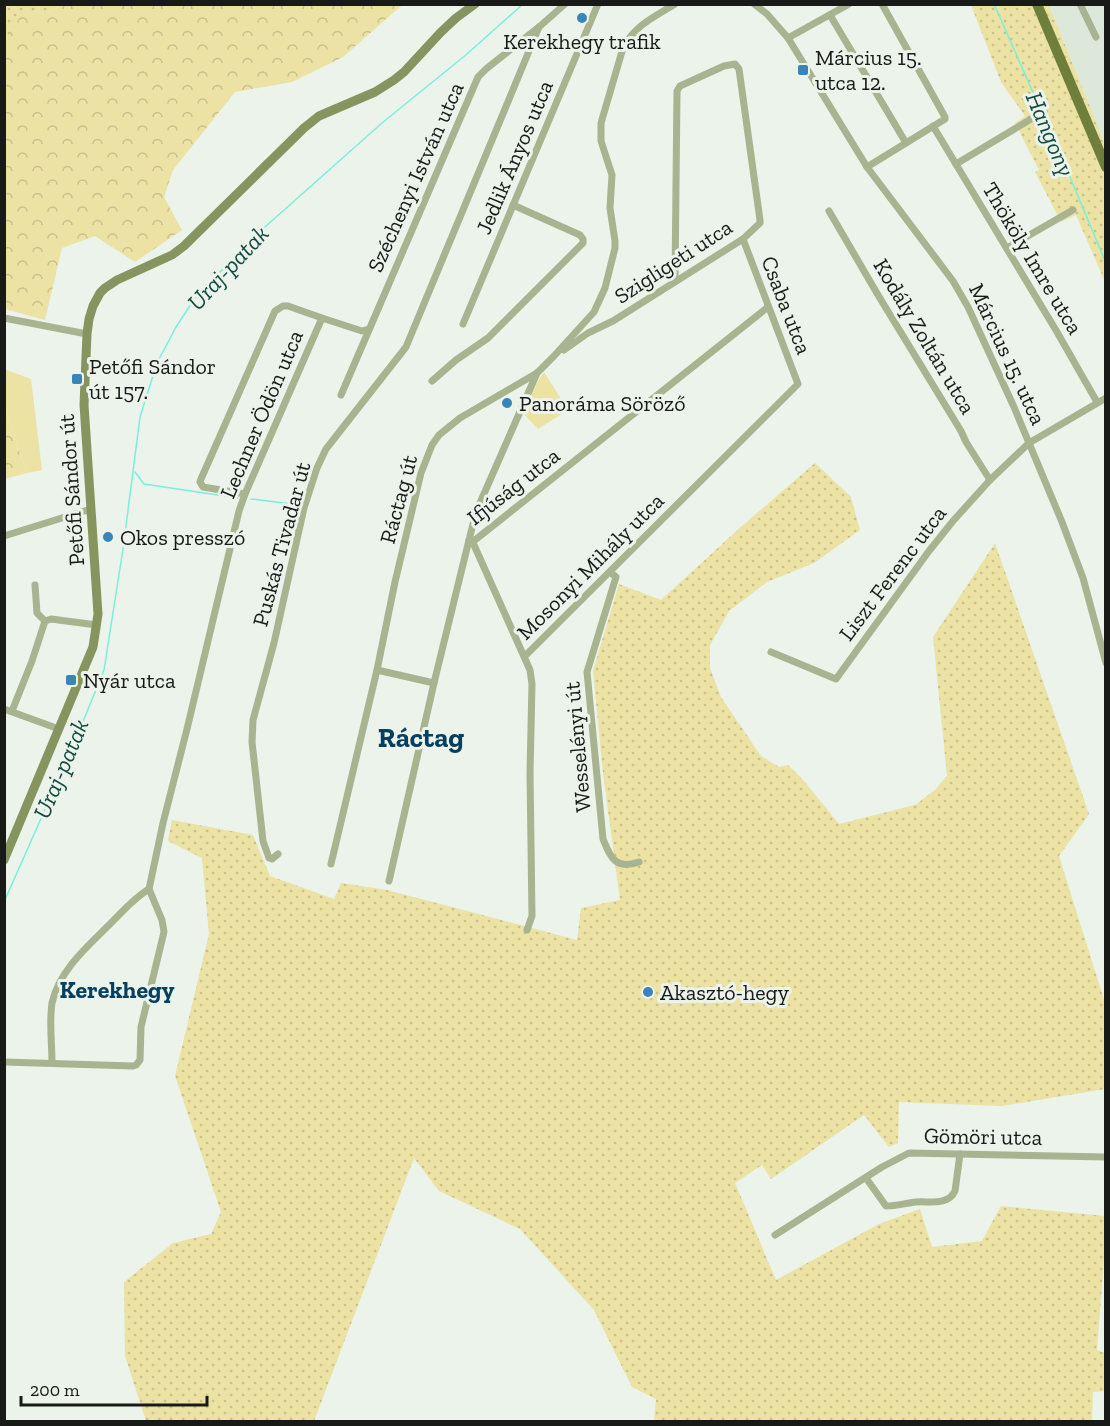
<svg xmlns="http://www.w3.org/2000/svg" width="1110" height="1426" font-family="'Zilla Slab',serif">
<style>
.built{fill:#dce9da}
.grass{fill:url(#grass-dots)}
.forest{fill:url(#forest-crowns)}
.green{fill:#ebe2a3}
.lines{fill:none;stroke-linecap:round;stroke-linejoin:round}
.stream{stroke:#78f0dd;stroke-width:1.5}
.street{stroke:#a8b390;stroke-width:7}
.secondary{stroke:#869560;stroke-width:9}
.primary{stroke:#6e7f3b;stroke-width:10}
.poi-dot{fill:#3985b8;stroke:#ebf3ea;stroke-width:2}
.labels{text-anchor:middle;stroke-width:6;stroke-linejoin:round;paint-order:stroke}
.poi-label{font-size:22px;fill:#171a17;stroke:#ebf3ea;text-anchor:start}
.street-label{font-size:22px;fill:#171a17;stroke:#ebf3ea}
.water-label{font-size:24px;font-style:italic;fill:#124941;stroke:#ebf3ea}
.neighbourhood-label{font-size:24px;font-weight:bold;fill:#054061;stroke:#ebf3ea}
.district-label{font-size:28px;font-weight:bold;fill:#054061;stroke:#ebf3ea}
</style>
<defs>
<pattern id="grass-dots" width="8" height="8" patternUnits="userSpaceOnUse" patternTransform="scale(1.5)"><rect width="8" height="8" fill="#ebe2a3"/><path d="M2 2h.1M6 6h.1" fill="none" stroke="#c9c18c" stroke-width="1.8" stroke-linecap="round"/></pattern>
<pattern id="forest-crowns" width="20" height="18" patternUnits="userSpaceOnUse" patternTransform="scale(1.5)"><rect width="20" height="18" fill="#ebe2a3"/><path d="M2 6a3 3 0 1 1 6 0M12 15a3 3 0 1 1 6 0" fill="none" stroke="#c9c18c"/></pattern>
</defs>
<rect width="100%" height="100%" fill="#ebf3ea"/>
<polygon class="built" points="1049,5 1105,5 1105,144"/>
<g class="grass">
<polygon points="5,5 59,5 45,16 35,11 5,48"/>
<polygon points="971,5 1049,5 1105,144 1105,282 1076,215 1061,222 1035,172 1039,170 1015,123 1025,116 1001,82"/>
<polygon points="815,463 851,497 860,530 814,563 767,582 729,611 710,645 710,668 721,697 761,756 779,767 788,765 804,781 839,824 915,805 935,790 947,776 933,637 995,543 1089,814 1059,856 1105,1003 1105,1089 1002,1106 899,1102 898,1143 889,1147 864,1115 771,1179 762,1165 735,1183 776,1280 879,1224 920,1209 932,1247 982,1241 1001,1206 1105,1216 1105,1255 1104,1259 1097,1350 1105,1353 1105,1391 1093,1392 1092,1421 654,1421 656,1399 632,1387 594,1310 520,1229 439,1191 414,1158 314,1421 146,1421 125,1356 124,1282 173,1243 211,1234 221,1212 175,1076 209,934 202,858 168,841 172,820 253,835 270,876 334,899 341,883 387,890 577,940 581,908 620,900 603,773 593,671 619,584 661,600 742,526"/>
</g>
<g class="forest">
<polygon points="59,5 59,4 402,5 343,57 292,82 235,92 173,170 164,197 182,230 135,262 95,236 62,248 45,320 5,309 4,48 10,33 22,10 35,11 45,16"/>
<polygon points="4,414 7,414 27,473 5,479"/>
</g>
<g class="green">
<polygon points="4,369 31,379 42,470 27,473 7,414 5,414"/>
<polygon points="544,372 568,410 538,429 523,413 538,381"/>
</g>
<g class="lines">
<g class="stream">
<polyline points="994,4 1062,158 1106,263"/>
<polyline points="135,472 144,484 238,498"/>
<polyline points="251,499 300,505"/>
<polyline points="4,902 71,751 104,670 123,549 140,417 157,363 176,327 197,295 266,226 382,123 467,54 523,4"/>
</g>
<g class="street">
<polyline points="754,4 767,14 788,38 867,167 953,281 968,307 1014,407 1062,522 1083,578 1106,663"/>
<polyline points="1080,4 1096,37"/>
<polyline points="830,15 906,143"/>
<polyline points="788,38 849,4"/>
<polyline points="933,126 1057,332 1097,402"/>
<polyline points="956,164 1031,119"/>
<polyline points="867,167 945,119 945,117 882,4"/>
<polyline points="829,211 878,295 961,431 966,442 990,480"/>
<polyline points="1007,248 1073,210"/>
<polyline points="4,318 87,334"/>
<polyline points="463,324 598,4"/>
<polyline points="564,350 588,333 613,321 743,239 760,223 760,220 739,69 735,64 724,66 680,86 677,91 675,280"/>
<polyline points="432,381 456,360 488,338 583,243 583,239 580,235 513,205"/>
<polyline points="341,395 478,77 486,69 539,27 565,4"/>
<polyline points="245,494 203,487 200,482 201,479 275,311 283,306 288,306 322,318"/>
<polyline points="4,536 91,509"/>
<path d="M610,572L616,577L587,672L603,839C611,858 615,870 639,862"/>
<polyline points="35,585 37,613 45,621"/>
<polyline points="771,652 836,679 929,551 953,521 990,480 1029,443 1106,398"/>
<polyline points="525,656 798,384 743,239"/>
<polyline points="377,670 434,683"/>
<polyline points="4,709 59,729"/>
<polyline points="12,711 32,661 45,621 51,619 97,625"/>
<polyline points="278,854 272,859 269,858 263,841 252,742 253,720 274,643 304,508 317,468 326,449 406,347 539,27"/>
<path d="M331,864L377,670L395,582L421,473L432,445L439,435L460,418L537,373L554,356L594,312L605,288L615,248V241L610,208L612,175L601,141V123L623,48C635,25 654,17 675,4"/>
<polyline points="389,881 434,683 469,540 475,540 768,307"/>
<polyline points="149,889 163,823 187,729 239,511 245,494 322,318 362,331 369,329"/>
<polyline points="527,930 532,916 530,773 532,684 530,670 474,545 469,540 476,512 537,373"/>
<polyline points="4,1062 133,1066 136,1065 140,1060 141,1027 164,932 162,920 149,889"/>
<path d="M52,1063C52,1044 49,1022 52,1003C59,970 89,945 111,923C123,911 134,898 149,889"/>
<path d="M866,1178L886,1206C896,1206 906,1203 916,1202C929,1201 948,1206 955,1191L960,1154"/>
<polyline points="775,1235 882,1167 909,1153 1106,1157"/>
</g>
<polyline class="secondary" points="4,860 93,647 98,614 84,405 87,334 89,319 93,306 100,293 105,288 117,280 172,255 184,246 304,128 319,116 375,92 394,80 404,72 441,32 456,18 475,4"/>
<polyline class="primary" points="1037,4 1106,167"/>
</g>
<g class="poi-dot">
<circle cx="582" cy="18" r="6"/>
<rect x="797" y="64" width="12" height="12" rx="3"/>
<rect x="71" y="373" width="12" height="12" rx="3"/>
<circle cx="507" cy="403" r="6"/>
<circle cx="108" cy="537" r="6"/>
<rect x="65" y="674" width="12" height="12" rx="3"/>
<circle cx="648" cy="992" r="6"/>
</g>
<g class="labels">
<g class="poi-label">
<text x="582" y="49" text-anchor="middle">Kerekhegy trafik</text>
<text x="815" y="65">Március 15.<tspan x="815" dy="25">utca 12.</tspan></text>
<text x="89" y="374">Petőfi Sándor<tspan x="89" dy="25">út 157.</tspan></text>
<text x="519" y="411">Panoráma Söröző</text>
<text x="120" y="545">Okos presszó</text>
<text x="83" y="688">Nyár utca</text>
<text x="660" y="1000">Akasztó-hegy</text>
</g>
<g class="street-label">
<text transform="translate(514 157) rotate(-67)" y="8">Jedlik Ányos utca</text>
<text transform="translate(415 177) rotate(-66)" y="8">Széchenyi István utca</text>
<text transform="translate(1033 258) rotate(59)" y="8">Thököly Imre utca</text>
<text transform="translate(673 261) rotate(-33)" y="8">Szigligeti utca</text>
<text transform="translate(787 305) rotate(69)" y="8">Csaba utca</text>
<text transform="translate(925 336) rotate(59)" y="8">Kodály Zoltán utca</text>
<text transform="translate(1008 354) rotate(65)" y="8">Március 15. utca</text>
<text transform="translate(261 414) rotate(-67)" y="8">Lechner Ödön utca</text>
<text transform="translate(513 486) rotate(-38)" y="8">Ifjúság utca</text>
<text transform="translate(71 490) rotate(-94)" y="8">Petőfi Sándor út</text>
<text transform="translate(398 499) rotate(-75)" y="8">Ráctag út</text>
<text transform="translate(281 544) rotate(-75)" y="8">Puskás Tivadar út</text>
<text transform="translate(590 566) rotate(-45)" y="8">Mosonyi Mihály utca</text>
<text transform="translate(892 573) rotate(-53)" y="8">Liszt Ferenc utca</text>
<text transform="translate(577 747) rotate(-95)" y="8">Wesselényi út</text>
<text transform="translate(983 1136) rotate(1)" y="8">Gömöri utca</text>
</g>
<g class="water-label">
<text transform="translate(1050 134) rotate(67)" y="8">Hangony</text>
<text transform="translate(228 268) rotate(-47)" y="8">Uraj-patak</text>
<text transform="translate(61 769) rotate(-67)" y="8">Uraj-patak</text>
</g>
<g class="neighbourhood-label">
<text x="117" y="998">Kerekhegy</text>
</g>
<g class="district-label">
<text x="421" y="747">Ráctag</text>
</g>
</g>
<rect width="1110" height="1426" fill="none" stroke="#171a17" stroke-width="12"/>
<path d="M21 1396v9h186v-9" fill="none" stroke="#171a17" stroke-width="3"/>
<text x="30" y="1396" font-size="18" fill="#171a17" stroke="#ebf3ea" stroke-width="4.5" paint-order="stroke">200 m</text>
</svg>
